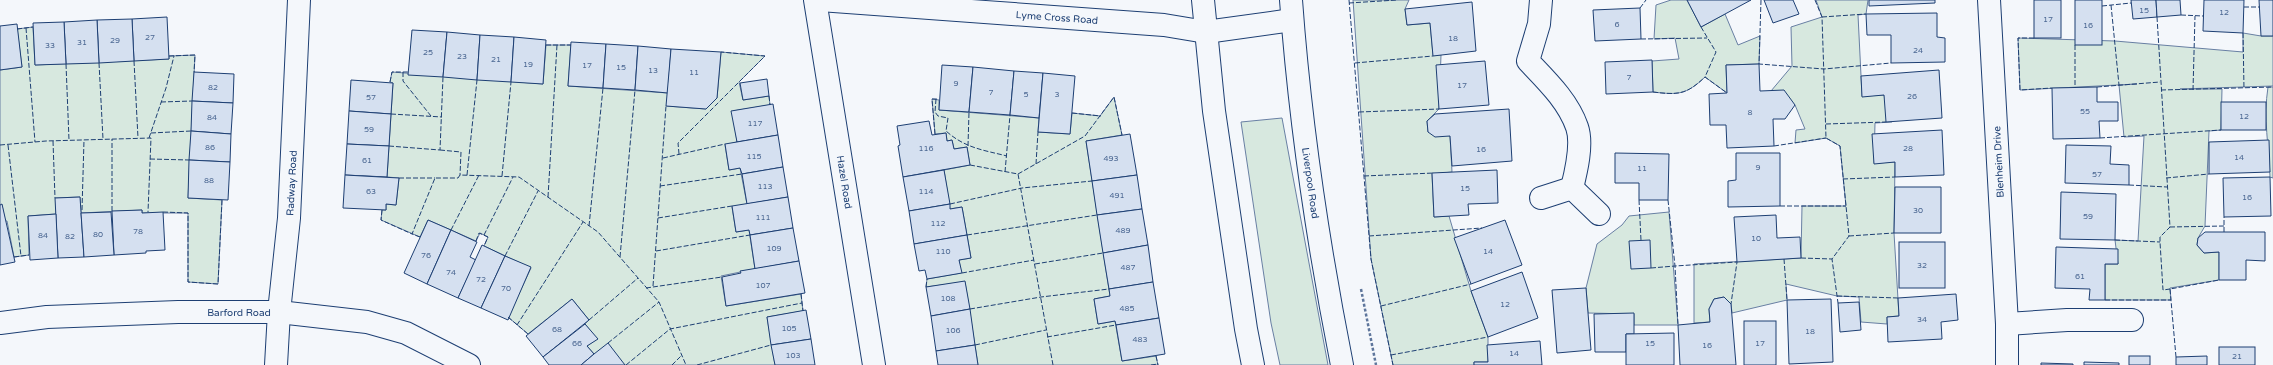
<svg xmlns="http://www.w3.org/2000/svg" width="2273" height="365" font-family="'Varela Round',sans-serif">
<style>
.green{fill:#d7e8df;stroke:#687fa3}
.building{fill:#d5e0f0;stroke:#1d3f73}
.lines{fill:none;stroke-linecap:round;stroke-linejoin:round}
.street-casing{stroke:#1d3f73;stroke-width:24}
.highway-casing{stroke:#1d3f73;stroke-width:24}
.path{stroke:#5e769c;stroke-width:2.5;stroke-dasharray:3 2;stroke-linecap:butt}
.street{stroke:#f4f7fb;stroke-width:22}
.highway{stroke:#f4f7fb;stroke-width:22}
.fence{stroke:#1d3f73;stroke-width:1;stroke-dasharray:5 2;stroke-linecap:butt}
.labels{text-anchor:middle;stroke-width:3;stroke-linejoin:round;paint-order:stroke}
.number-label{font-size:8px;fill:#4b6792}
.street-label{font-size:10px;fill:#1d3f73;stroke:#f4f7fb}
</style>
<rect width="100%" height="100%" fill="#f4f7fb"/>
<g class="green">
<polygon points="1353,0 1409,0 1405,9 1407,25 1430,23 1433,55 1441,55 1439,109 1427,121 1428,132 1450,136 1452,172 1432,174 1434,217 1449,216 1471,291 1488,337 1488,362 1474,362 1474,365 1393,365 1371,259"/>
<path d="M1671,0H1687L1701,27L1725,14L1738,45L1760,36L1759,64L1726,65L1727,93L1705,77C1686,95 1678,95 1653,92L1652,61L1679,59L1675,38L1654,39L1656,5Z"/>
<polygon points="1816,0 1868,0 1866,14 1858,15 1862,96 1884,95 1892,122 1875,123 1874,163 1895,162 1894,233 1899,316 1887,317 1887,324 1861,322 1859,297 1837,296 1786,284 1787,300 1732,313 1731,304 1724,297 1714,299 1709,309 1710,322 1694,323 1694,264 1801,258 1802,206 1846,206 1840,146 1826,138 1795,143 1796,130 1805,129 1795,105 1771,91 1792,66 1791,27 1822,17"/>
<polygon points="33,27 35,65 169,59 169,56 195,55 188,198 222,200 218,284 188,282 188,213 142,213 142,210 81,213 80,197 56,198 56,214 28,216 29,255 14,257 7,221 5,221 2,205 0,205 0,70 22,67 17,29"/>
<polygon points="2243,33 2261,36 2273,36 2273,86 2180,89 2222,89 2221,130 2209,131 2205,226 2198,238 2197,245 2204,253 2219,252 2219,280 2170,288 2171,300 2105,300 2105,264 2118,264 2115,240 2138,241 2144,136 2124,137 2119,85 2137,84 2020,90 2018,38 2115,41 2243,52"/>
<polygon points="546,45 571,45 568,86 668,93 667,106 706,109 717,98 721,52 765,56 739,82 743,100 769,96 770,105 733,111 737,142 725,145 729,170 740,168 747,204 732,207 736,232 749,230 755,269 721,276 726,306 801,294 803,311 767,317 775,365 625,365 594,354 587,346 597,339 585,324 589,320 572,299 528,334 508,317 531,268 484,246 488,237 480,233 476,241 428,220 420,237 381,220 382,210 386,210 386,204 396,205 399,178 387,177 393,83 390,82 392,72 543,84"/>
<path d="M2268,87H2273V178L2270,177C2269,147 2263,118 2268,87Z"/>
<polygon points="1114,97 1122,135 1086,141 1110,296 1094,299 1098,324 1115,321 1122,361 1156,356 1158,365 978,365 965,282 926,287 927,279 961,273 959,260 971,258 962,207 950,209 944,170 970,165 967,147 954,149 952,140 947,141 946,133 935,134 932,99 939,100 939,110 1039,118 1038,132 1070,134 1072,113 1100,116"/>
<polygon points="1282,118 1328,365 1280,365 1271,323 1241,122"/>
<polygon points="1669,212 1678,325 1634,325 1634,314 1588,313 1586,288 1597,244 1622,225 1629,216"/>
</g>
<g class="building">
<polygon points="1687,0 1751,0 1701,27"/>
<polygon points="1764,0 1793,0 1799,14 1773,23"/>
<polygon points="1869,0 1935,0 1935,3 1869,6"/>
<rect x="2034" y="0" width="27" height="38"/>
<rect x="2075" y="0" width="27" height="45"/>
<polygon points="2131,0 2156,0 2157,17 2133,19"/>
<polygon points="2156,0 2180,0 2181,15 2157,17"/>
<polygon points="2204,0 2244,0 2243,33 2203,31"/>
<polygon points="2259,0 2273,0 2273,36 2261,36"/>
<polygon points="1472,2 1476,51 1433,56 1430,23 1407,25 1405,9"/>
<polygon points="1640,8 1641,39 1595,41 1593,10"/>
<polygon points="1937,13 1937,37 1945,38 1945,62 1891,63 1891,35 1867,35 1866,14"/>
<polygon points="167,17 169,59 134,61 132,19"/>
<polygon points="132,19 134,61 99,63 97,20"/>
<polygon points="97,20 99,63 66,64 64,22"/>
<polygon points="64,22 66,64 35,65 33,23"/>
<polygon points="17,24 22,67 0,70 0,26"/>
<polygon points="412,30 447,32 443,77 408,75"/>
<polygon points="447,32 480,35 477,80 443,77"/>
<polygon points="480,35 514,37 511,82 477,80"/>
<polygon points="514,37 546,40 543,84 511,82"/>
<polygon points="571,42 606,44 603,88 568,86"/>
<polygon points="606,44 638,46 635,90 603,88"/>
<polygon points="638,46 671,49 668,93 635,90"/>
<polygon points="671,49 721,52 717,98 706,109 666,106"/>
<polygon points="1652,60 1653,92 1606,94 1605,62"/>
<polygon points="1485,61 1489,105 1439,109 1436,65"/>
<polygon points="1759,64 1760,91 1784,90 1795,105 1785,119 1773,119 1774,146 1727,148 1726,125 1710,125 1709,94 1727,93 1726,65"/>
<polygon points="942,65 973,67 969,112 939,110"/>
<polygon points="973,67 1014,71 1010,115 969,112"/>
<polygon points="1939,70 1942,118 1886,122 1884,95 1862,97 1861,76"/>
<polygon points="1014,71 1043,73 1039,118 1010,115"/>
<polygon points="194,72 234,74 233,103 192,101"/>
<polygon points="1043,73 1075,76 1070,134 1038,132"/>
<polygon points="767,79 769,96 743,100 740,83"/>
<polygon points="351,80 393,83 391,114 349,111"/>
<polygon points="2097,87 2097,102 2118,102 2118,121 2099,121 2100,138 2053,139 2052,88"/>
<polygon points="192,101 233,103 231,134 191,131"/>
<rect x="2221" y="102" width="45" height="28"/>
<polygon points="773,104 778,135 737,142 731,111"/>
<polygon points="1509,109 1512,161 1452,166 1450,136 1435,137 1428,132 1427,121 1435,114"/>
<polygon points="349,111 391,114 389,146 347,144"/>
<polygon points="929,121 932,135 946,133 947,141 952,140 954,149 967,147 970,165 903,177 898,146 900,145 897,126"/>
<polygon points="1942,130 1944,175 1895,177 1895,162 1874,164 1872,134"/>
<polygon points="191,131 231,134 230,162 189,160"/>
<polygon points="1130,134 1137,175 1092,181 1086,141"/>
<polygon points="778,135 783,167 742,174 740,168 729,170 725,144"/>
<polygon points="2269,140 2270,172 2209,174 2209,142"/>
<polygon points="347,144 389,146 387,177 345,175"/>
<polygon points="2066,145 2111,146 2110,164 2129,165 2129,185 2065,183"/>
<polygon points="1615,153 1669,154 1668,200 1639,200 1639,183 1615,183"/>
<polygon points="1736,153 1780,153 1780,206 1728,207 1728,181 1736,180"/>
<polygon points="189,160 230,162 228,200 188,198"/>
<polygon points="783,167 788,197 747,204 742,174"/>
<polygon points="944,170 950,204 909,211 903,177"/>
<polygon points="1497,170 1498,203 1468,204 1469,215 1434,217 1432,173"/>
<polygon points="345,175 399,178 396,205 386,204 386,210 343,208"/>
<polygon points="1137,175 1142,209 1097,215 1092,181"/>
<polygon points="2270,177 2271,216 2224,217 2223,178"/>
<polygon points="1895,187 1941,187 1941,233 1894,233"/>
<polygon points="2061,192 2116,194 2115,240 2060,239"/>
<polygon points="80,197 84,257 58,258 55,198"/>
<polygon points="788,197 793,228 750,235 749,230 736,232 732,206"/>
<polygon points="2,204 15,262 0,265 0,205"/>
<polygon points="950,204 950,209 962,207 967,235 914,244 909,211"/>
<polygon points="1142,209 1148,245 1103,253 1097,215"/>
<polygon points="142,210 142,213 163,212 165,250 146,251 146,253 114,255 112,211"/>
<polygon points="111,212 114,255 84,257 81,213"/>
<polygon points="56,214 58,258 30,260 28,216"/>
<polygon points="1776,215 1777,238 1800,237 1801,258 1737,262 1734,217"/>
<polygon points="428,220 451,230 427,284 404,273"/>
<polygon points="1505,220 1522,265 1471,284 1454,238"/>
<polygon points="793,228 799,261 755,269 750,235"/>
<polygon points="451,230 477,242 470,257 476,260 458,298 427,284"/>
<polygon points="2205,232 2265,232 2265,261 2246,260 2246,280 2219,280 2219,252 2204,253 2197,245 2198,238"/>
<polygon points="967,235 971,258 959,260 962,273 927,279 925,270 919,271 914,244"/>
<polygon points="1650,240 1651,268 1631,269 1629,241"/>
<rect x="1899" y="242" width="46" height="46"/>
<polygon points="482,245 505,256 481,308 458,298"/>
<polygon points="1148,245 1153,282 1109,289 1103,253"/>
<polygon points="2056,247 2118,249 2118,264 2105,264 2105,300 2089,300 2090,289 2055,288"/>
<polygon points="505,256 531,267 508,320 481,308"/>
<polygon points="799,261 805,293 726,306 722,277 741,273 740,271"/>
<polygon points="1522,272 1538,318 1488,337 1471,291"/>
<polygon points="965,281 970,309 931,316 926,287"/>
<polygon points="1153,282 1159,318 1116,325 1115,321 1098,324 1094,299 1110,296 1109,289"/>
<polygon points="1586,288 1591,350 1557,353 1552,290"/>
<polygon points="1956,294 1958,320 1941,322 1942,339 1888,342 1887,317 1899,316 1898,298"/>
<polygon points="1724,297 1731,304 1736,365 1680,365 1678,325 1710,322 1709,309 1714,299"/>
<polygon points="572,299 589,320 543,357 526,336"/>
<polygon points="1831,299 1833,362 1789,364 1787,300"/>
<polygon points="1859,302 1861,330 1840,332 1838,303"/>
<polygon points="970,309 975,345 936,351 931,316"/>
<polygon points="806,310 811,339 771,345 767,317"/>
<polygon points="1634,313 1634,334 1626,334 1626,352 1595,352 1594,314"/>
<polygon points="1159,318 1165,354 1122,361 1116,325"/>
<rect x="1744" y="321" width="32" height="44"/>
<polygon points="585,324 598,339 587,346 594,354 581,365 549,365 543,357"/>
<polygon points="1674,333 1674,365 1626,365 1626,334"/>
<polygon points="811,339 815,365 775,365 771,345"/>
<polygon points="1540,341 1542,365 1474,365 1474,362 1488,362 1487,345"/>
<polygon points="608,343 625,365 581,365 594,354"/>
<polygon points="975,345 978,365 938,365 936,351"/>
<rect x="2219" y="347" width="36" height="18"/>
<rect x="2129" y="356" width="21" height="9"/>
<polygon points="2207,356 2207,365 2176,365 2176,357"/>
<polygon points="2084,362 2119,363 2119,365 2084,365"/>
<polygon points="2041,363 2073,364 2073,365 2041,365"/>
</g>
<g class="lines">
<g class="street-casing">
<g id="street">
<polyline points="815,0 874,365"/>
<polyline points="820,0 1164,25 1206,32 1292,20"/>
<path d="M1541,0L1539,24L1528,61C1547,81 1568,101 1577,127C1583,144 1576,172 1572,188"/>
<polyline points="1989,0 2007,324 2007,365"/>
<polyline points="1541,198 1572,188 1599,214"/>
<polyline points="0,323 47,317 178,312 279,312 367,322 406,333 469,365"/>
<polyline points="2007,324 2067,320 2132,320"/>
<polyline points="276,365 279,312 289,218 299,0"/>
</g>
</g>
<g class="highway-casing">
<g id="highway">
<polyline points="1203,0 1214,111 1246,329 1253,365"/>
<path d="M1291,0C1300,123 1318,244 1342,365"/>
</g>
</g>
<polyline class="path" points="1361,289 1376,365"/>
<use href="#street" class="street"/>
<use href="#highway" class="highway"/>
<g class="fence">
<polyline points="1349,0 1371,259 1393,365"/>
<polyline points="1761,0 1759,64 1824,69 1891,63"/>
<polyline points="1815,0 1822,17 1826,138 1840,146 1849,236 1832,259 1838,303"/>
<polyline points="1349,3 1397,0"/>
<polyline points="2111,5 2119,85"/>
<polyline points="2102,6 2131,3"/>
<polyline points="2244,7 2260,7"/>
<polyline points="1640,8 1646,0"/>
<polyline points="2181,15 2203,16"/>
<polyline points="1822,17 1866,14"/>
<polyline points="2157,17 2170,227 2160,237 2160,242 2163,290 2170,289"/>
<polyline points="1701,27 1716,52 1705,77 1727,93"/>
<polyline points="26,28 35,142"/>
<polyline points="17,29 33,27"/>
<polyline points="2243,33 2244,89"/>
<polyline points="2034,38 2018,38 2020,90 2052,88"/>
<polyline points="1641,39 1707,38"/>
<polyline points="546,45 571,45"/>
<polyline points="2075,45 2075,88"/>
<polyline points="169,56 195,55 194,72"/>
<polyline points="134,61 138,138"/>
<polyline points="99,63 103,139"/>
<polyline points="1355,63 1433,56"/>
<polyline points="66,64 69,140"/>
<polyline points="403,72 403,81 431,116"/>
<polyline points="390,82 392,72 408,72"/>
<polyline points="2097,87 2160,82"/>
<polyline points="2161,90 2273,87"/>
<polyline points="2193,90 2195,16"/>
<path d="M1653,92C1678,95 1686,95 1705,77"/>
<polyline points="769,96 770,105"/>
<path d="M936,99L935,112L938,116L948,118L946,131C965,148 983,150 1007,156"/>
<polyline points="161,102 192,101"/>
<polyline points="1359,112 1439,109"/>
<polyline points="1072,113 1101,116"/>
<polyline points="391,114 442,117"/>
<polyline points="1826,124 1886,122"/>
<polyline points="151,133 191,131"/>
<polyline points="935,134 932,99 937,99"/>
<polyline points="149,138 166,88 174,56"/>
<polyline points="2100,138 2221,130"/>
<polyline points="53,141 55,198"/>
<polyline points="0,145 46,141 151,138 148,212"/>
<polyline points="8,145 21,256"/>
<polyline points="389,146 440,150 443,77"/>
<polyline points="968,146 969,112"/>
<polyline points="1774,146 1826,138"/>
<polyline points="440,150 461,152 460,175"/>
<polyline points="679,154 678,143 765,56 721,52"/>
<polyline points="663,158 725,144"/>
<polyline points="150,159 189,160"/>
<polyline points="1036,164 1038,132"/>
<polyline points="970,165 1018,174 1053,365"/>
<polyline points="1005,172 1010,115"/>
<polyline points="1018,174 1085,136 1114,97 1122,135"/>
<polyline points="467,175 477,80"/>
<polyline points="502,176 511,82"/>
<polyline points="1364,176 1434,173"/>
<polyline points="399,178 435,178"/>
<polyline points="2166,178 2209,174"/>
<polyline points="1843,179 1895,177"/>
<polyline points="2129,185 2167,187"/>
<polyline points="660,186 742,174"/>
<polyline points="548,197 557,45"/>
<polyline points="1639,200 1641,240"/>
<polyline points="1668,200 1675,266 1737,262 1731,304"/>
<polyline points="950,204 1022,188 1092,181"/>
<polyline points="1780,206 1846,206"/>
<polyline points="82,210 84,140"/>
<polyline points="382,210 381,220 412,234"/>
<polyline points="112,211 112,139"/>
<polyline points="163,212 188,213 188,282 218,284 222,200"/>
<polyline points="658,218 732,206"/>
<polyline points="589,226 603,88"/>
<polyline points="2170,227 2224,226"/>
<polyline points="451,230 479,175"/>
<polyline points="2224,232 2224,217"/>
<polyline points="484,235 513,177"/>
<polyline points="967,235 1097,215"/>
<polyline points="1369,236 1482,228"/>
<polyline points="1849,236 1894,233"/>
<polyline points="420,237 412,234 435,178 458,178 460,175 519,177 598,232 659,302 686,365"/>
<polyline points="2115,240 2160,242"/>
<polyline points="476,241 479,233 488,237 484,246"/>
<polyline points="656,251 750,235"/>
<polyline points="505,256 538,191"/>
<polyline points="14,257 29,255"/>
<polyline points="620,257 635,90"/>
<polyline points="1801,258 1832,259"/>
<polyline points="1784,259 1787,300"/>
<polyline points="1035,264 1103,253"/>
<polyline points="1651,268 1675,266 1678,325"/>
<polyline points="962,273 1034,260"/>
<polyline points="653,286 666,106"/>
<polyline points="926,287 927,279"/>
<polyline points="646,288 722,277"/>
<polyline points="801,294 803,311"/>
<polyline points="1837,296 1898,298"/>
<polyline points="2105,300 2171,300"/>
<polyline points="1381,306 1471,284"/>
<polyline points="970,309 1041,297 1109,289"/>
<polyline points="508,317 528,334"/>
<polyline points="589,320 638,278"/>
<polyline points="517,325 583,222"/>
<polyline points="1047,337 1116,325"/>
<polyline points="608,343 659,302"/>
<polyline points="975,345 1046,330"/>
<polyline points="1391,355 1488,337"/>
<polyline points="1156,356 1158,365"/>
<polyline points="2176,357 2170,289 2219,280"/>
<polyline points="626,365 670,329 802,303"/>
<polyline points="672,365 682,355"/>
<polyline points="697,365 771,345"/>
<polyline points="1151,365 1158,364"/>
</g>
</g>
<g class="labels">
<g class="number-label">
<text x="2144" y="13">15</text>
<text x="2224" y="15">12</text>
<text x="2048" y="22">17</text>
<text x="1617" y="27">6</text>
<text x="2088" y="28">16</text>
<text x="150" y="40">27</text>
<text x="1453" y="41">18</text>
<text x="115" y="43">29</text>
<text x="82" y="45">31</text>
<text x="50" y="48">33</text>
<text x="1918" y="53">24</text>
<text x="428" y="55">25</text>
<text x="462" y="59">23</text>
<text x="496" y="62">21</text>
<text x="528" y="67">19</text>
<text x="587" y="68">17</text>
<text x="621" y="70">15</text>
<text x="653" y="73">13</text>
<text x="694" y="75">11</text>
<text x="1629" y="80">7</text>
<text x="956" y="86">9</text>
<text x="1462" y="88">17</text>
<text x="213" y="90">82</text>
<text x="991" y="95">7</text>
<text x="1026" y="97">5</text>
<text x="1057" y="97">3</text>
<text x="1912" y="99">26</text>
<text x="371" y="100">57</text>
<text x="2085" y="114">55</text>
<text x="1750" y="115">8</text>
<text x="2244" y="119">12</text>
<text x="212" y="120">84</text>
<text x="755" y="126">117</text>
<text x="369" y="132">59</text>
<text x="210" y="150">86</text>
<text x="926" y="151">116</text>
<text x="1908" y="151">28</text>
<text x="1481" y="152">16</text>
<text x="754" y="159">115</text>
<text x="2239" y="160">14</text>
<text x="1111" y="161">493</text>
<text x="367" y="163">61</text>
<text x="1758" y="170">9</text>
<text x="1642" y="171">11</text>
<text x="2097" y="177">57</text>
<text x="209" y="183">88</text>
<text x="765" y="189">113</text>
<text x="1465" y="191">15</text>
<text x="371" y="194">63</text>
<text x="926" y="194">114</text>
<text x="1117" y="198">491</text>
<text x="2247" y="200">16</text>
<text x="1918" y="213">30</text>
<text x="2088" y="219">59</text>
<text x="763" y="220">111</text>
<text x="938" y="226">112</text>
<text x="1123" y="233">489</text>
<text x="138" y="234">78</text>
<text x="98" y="237">80</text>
<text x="43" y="238">84</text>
<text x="70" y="239">82</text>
<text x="1756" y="241">10</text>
<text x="774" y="251">109</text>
<text x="943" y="254">110</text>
<text x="1488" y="254">14</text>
<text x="426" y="258">76</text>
<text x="1922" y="268">32</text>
<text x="1128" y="270">487</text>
<text x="451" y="275">74</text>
<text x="2080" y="279">61</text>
<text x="481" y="282">72</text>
<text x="763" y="288">107</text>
<text x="506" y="291">70</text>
<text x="948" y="301">108</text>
<text x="1505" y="307">12</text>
<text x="1127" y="311">485</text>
<text x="1922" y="322">34</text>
<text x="789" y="331">105</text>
<text x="557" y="332">68</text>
<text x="953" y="333">106</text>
<text x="1810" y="334">18</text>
<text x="1140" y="342">483</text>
<text x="577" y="346">66</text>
<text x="1650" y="346">15</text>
<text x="1760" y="346">17</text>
<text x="1707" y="348">16</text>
<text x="1514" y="356">14</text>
<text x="793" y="358">103</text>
<text x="2237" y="359">21</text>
</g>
<g class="street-label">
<text transform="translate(1057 17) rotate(4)" y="4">Lyme Cross Road</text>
<text transform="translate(1998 162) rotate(-93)" y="4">Blenheim Drive</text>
<text transform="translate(845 182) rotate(81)" y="4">Hazel Road</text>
<text transform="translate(291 183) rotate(-87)" y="4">Radway Road</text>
<text transform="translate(1311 183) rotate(82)" y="4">Liverpool Road</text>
<text x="239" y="316">Barford Road</text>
</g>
</g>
</svg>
